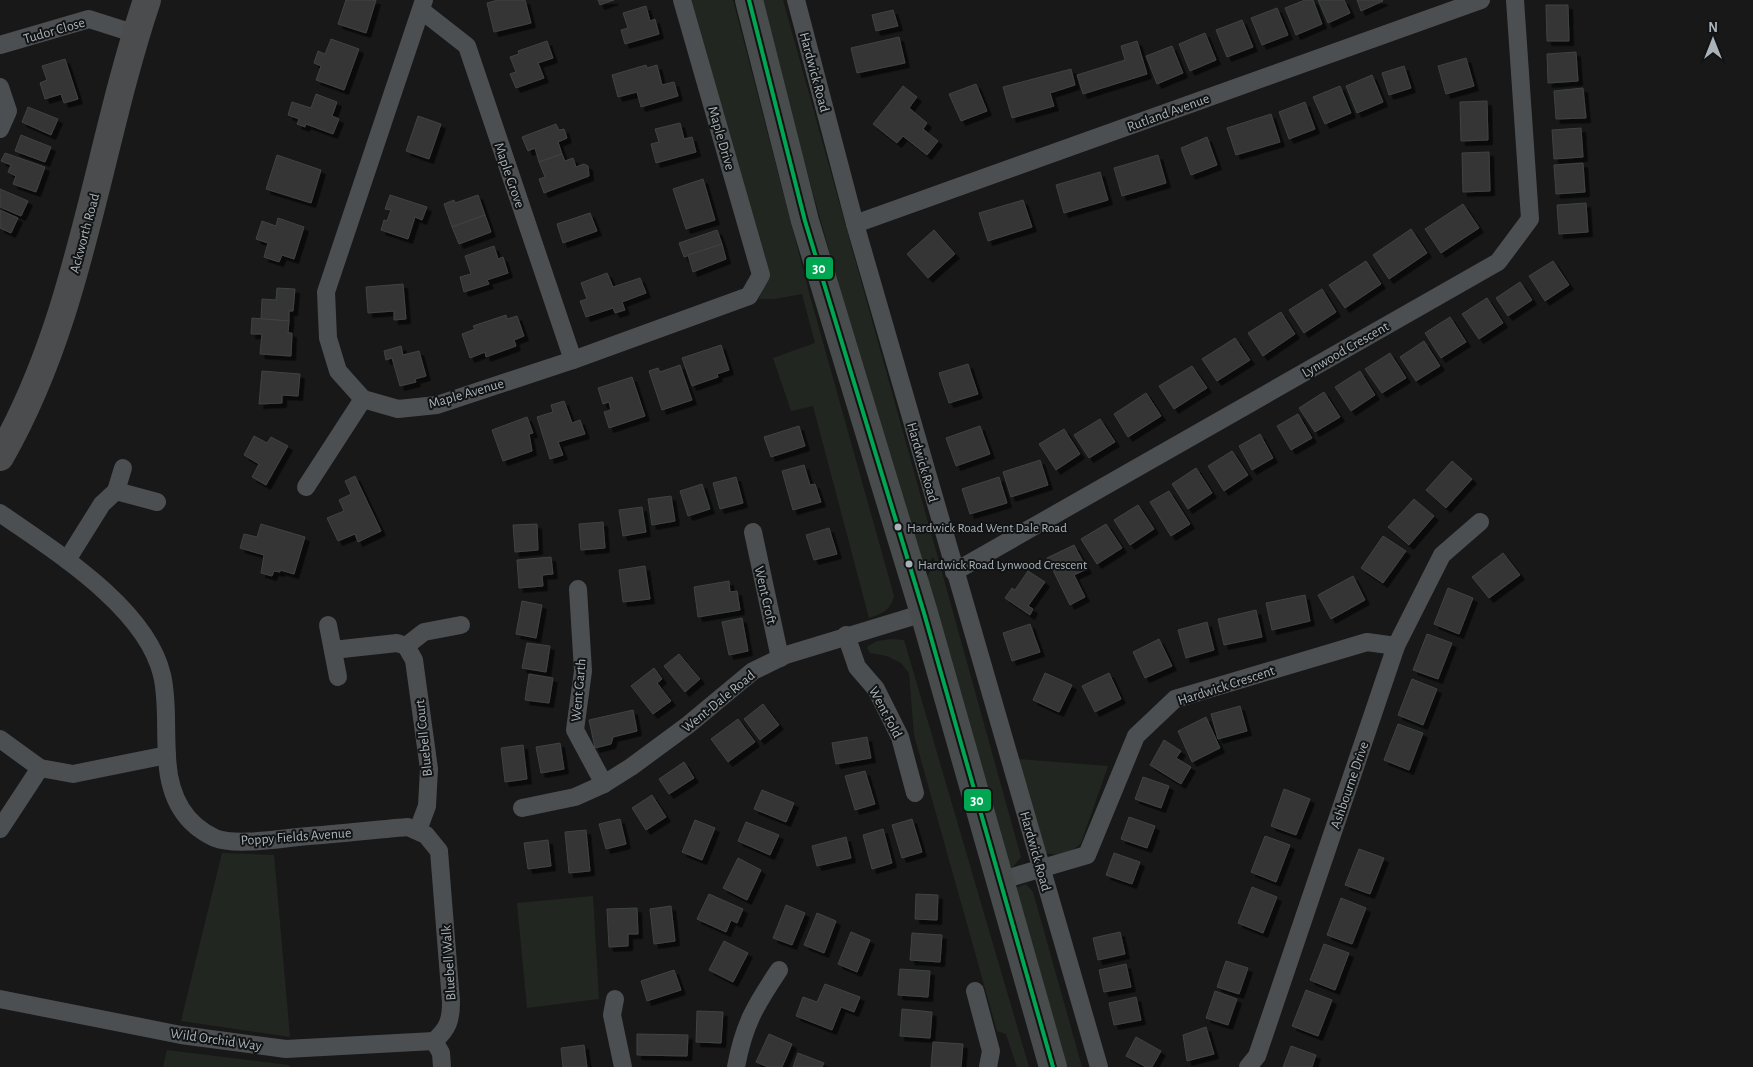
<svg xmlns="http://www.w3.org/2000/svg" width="1753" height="1067" font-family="'Alegreya Sans',sans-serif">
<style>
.green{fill:#212720}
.building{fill:#343536;stroke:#404344;filter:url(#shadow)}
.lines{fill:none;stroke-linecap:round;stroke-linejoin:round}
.minor{stroke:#4c4f51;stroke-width:18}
.primary{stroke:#494c4d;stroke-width:28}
.trunk{stroke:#4a4c4d;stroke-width:28}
.bus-1-casing{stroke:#121314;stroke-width:8}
.bus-1{stroke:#00a651;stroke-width:4}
.bus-dot{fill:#a9b3b9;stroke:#121314;stroke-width:2}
.labels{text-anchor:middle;stroke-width:4;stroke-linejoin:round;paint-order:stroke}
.bus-label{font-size:13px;fill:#a9b3b9;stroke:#121314;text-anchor:start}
.street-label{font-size:14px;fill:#a9b3b9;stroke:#121314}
.line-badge{stroke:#121314;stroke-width:2}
.badge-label{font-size:14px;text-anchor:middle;font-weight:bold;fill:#fff}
</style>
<defs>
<filter id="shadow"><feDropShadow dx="4.5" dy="4.5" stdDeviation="0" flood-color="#0009"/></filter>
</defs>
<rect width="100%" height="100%" fill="#181818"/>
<g class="green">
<path d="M688,0H733L810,296L894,596C890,611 883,613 869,618L813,406L791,411L773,358L815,343L802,294L774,299H759L768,271Z"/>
<polygon points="759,0 783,0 1021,857 1013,867 1008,866 927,576 936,563 933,557 924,571 913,550"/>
<polygon points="891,639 904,640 1029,1067 1017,1067 1006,1034 997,1031 914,735 909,673 901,663 887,656 870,653 867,647 877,641"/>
<path d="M1018,759L1108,766L1081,843C1070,854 1060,856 1044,853Z"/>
<polygon points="222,853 274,855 290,1037 181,1021"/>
<polygon points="1026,884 1033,892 1082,1067 1063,1067 1015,888"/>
<polygon points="593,896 599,999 527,1008 517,903"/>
<polygon points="167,1050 289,1065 290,1067 163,1067"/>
</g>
<g class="building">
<polygon points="346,0 376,0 366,33 338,24"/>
<polygon points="498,0 525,0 531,23 494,32 487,3"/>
<polygon points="598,0 614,0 600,5"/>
<polygon points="1305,0 1313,0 1322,24 1296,35 1285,8"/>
<polygon points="1318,0 1344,0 1350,13 1328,23"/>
<polygon points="1357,0 1382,0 1383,1 1361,11"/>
<polygon points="1546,5 1568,5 1569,41 1547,41"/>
<polygon points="646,6 650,21 655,19 659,34 625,44 621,30 628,28 623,13"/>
<polygon points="1277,8 1288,35 1262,45 1251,18"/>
<polygon points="893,10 898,26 876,31 872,15"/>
<polygon points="1242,20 1253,47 1227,57 1216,30"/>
<polygon points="1205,33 1216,60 1190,71 1179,44"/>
<polygon points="899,37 905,63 857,73 851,48"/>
<polygon points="331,39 359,49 344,90 316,80 321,66 314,63 318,51 325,54"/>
<polygon points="547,41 553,58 538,63 544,78 516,88 510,74 516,72 510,57 519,54 518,51"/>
<polygon points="1137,41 1147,74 1083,94 1077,75 1125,60 1121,46"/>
<polygon points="1172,46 1183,73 1157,84 1146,56"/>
<polygon points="1576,52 1578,81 1548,83 1547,54"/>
<polygon points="1466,58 1474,86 1446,94 1438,66"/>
<polygon points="65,59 78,99 64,103 61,94 45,99 40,83 47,80 42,66"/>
<polygon points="646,65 647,68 657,65 662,85 674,82 678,96 641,107 637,92 618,97 612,75"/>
<polygon points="1404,66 1411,88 1389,95 1382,73"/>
<polygon points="1071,69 1075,85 1050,93 1054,106 1012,118 1003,87"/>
<polygon points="1372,75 1383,102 1357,113 1346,86"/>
<polygon points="976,84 987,111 961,121 949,94"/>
<polygon points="903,86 917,97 909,108 927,123 923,129 938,141 927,155 903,136 897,143 873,124"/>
<polygon points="1340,86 1351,113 1325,124 1313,97"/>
<polygon points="1583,88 1586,118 1556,119 1554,91"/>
<polygon points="316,94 337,102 332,116 339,119 333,134 306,124 305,127 297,124 299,119 288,115 292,102 311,108"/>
<polygon points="1487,101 1488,140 1461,141 1460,102"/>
<polygon points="1305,102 1315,129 1289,139 1279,112"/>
<polygon points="28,107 58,119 51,135 22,122"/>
<polygon points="1271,114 1280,142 1236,155 1227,128"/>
<polygon points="418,116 441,124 429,159 406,151"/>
<polygon points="680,123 684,139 692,137 696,152 656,163 651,144 659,142 655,129"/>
<polygon points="556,124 559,130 564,129 567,138 558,142 562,154 539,162 535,148 528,151 522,137"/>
<polygon points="1581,128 1583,157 1554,159 1552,130"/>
<polygon points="21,135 51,147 45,162 15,151"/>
<polygon points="1207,137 1217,165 1191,175 1181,148"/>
<polygon points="1489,152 1490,191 1463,192 1462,153"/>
<polygon points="5,153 45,167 36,192 13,184 16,176 8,172 11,165 1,161"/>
<polygon points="562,154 565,161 573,158 576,167 584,164 588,166 589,176 544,193 539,179 545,177 539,162"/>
<polygon points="277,155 321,170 311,203 266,189"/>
<polygon points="1158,155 1166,183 1122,196 1114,168"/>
<polygon points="1583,163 1585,192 1556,194 1554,165"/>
<polygon points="1100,172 1108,200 1064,213 1056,185"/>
<polygon points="703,179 715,220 686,229 673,189"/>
<polygon points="0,189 28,201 21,216 0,207"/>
<polygon points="390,195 427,207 422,220 415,217 408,239 381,230 384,220 387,221 391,210 385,209"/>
<polygon points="478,195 485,215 452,227 444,204 454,200 455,203"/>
<polygon points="1023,200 1032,227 988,241 979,213"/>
<polygon points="1586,203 1588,232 1559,234 1557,205"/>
<polygon points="1463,204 1479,228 1441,253 1425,229"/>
<polygon points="0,210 18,218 11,233 0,228"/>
<polygon points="590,213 597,231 563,243 557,224"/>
<polygon points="485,215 491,232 459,244 452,227"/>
<polygon points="278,218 304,227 294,259 282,255 279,262 264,257 268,243 256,239 262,221 276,226"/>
<polygon points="1411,229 1427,253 1389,279 1373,255"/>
<polygon points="717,230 722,244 684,257 679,243"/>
<polygon points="934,230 955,254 928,278 907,254"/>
<polygon points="722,244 726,259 693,272 688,255"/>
<polygon points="494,246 498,259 503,257 508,273 487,280 489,284 464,292 460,277 471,274 465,256"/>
<polygon points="1366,261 1381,284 1345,308 1329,285"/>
<polygon points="1553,261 1569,285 1545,301 1529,276"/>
<polygon points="607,273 613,287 640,278 646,293 622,302 625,310 615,313 613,308 586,317 580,301 587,299 581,283"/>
<polygon points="1520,282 1532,300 1508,316 1496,298"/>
<polygon points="403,284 406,319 394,320 394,311 368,313 366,287"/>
<polygon points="277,288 295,289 293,311 289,311 289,321 261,319 262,299 276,300"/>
<polygon points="1322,289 1336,312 1304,333 1289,310"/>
<polygon points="1487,298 1503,323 1479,339 1462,314"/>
<polygon points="1281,312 1295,334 1263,356 1248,333"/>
<polygon points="506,315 507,319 517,316 524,336 514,340 516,346 486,357 485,352 470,358 462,334 475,329 473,326"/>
<polygon points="1450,317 1466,342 1441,358 1425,333"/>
<polygon points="252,318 289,321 288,333 292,333 291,356 260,354 262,334 251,334"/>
<polygon points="1235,338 1250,360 1217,381 1202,359"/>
<polygon points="1424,341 1440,366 1416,381 1400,357"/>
<polygon points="721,345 729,370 717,374 718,377 692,386 682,358"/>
<polygon points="401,346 403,355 419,351 426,376 415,379 416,382 400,386 392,358 386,360 384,351"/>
<polygon points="1390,353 1406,378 1382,393 1365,369"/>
<polygon points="968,364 978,394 949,403 939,373"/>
<polygon points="680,365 692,400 662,410 649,371 658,368 660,372"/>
<polygon points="1192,366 1207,388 1174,409 1159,386"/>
<polygon points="262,371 300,374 298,396 282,395 282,403 259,404"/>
<polygon points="1360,371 1375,395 1351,411 1335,387"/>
<polygon points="632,377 645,416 609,428 604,412 611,410 609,402 603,404 598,388"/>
<polygon points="1324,392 1340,417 1315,432 1299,408"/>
<polygon points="1146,393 1161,416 1128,437 1114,414"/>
<polygon points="564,401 572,423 580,420 585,434 558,442 563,455 550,459 537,417 553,412 551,405"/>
<polygon points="1298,414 1312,438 1291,450 1277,426"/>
<polygon points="527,417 533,433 529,434 532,451 503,461 492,430"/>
<polygon points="1100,419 1115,442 1089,458 1074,435"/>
<polygon points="799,426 805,446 771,457 764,437"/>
<polygon points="980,426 990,454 956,466 946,438"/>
<polygon points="1064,429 1080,454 1056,470 1039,444"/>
<polygon points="1260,434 1273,458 1252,470 1239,446"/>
<polygon points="254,436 267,443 271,437 288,446 266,485 252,477 259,464 244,455"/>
<polygon points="1232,451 1248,475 1224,491 1208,466"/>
<polygon points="1040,460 1048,485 1011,497 1003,472"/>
<polygon points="1452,461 1472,479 1446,508 1426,490"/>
<polygon points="804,465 810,485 815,484 821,502 793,510 782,471"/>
<polygon points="1196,468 1212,493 1188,509 1172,484"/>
<polygon points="355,476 381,531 358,542 355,534 338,541 327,518 344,511 339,500 351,494 345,481"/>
<polygon points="736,477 743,503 720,509 713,483"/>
<polygon points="999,477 1007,503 970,514 962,489"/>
<polygon points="702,484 710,509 688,516 680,491"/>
<polygon points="1169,491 1190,524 1171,536 1150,502"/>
<polygon points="671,496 675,521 652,525 648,499"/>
<polygon points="1414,499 1434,516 1409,545 1388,527"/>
<polygon points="1138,505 1154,529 1130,545 1114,520"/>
<polygon points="642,507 646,532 623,536 619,510"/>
<polygon points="603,522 605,548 581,550 579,524"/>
<polygon points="261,524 305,537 294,574 280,570 280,572 274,571 272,576 261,573 264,555 240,548 244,534 257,537"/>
<polygon points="537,524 538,550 515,552 513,525"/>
<polygon points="1106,524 1122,548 1097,564 1081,539"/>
<polygon points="829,528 837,554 814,560 806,535"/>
<polygon points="1383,536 1406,551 1383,583 1361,568"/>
<polygon points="1074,545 1087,569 1074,575 1085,597 1070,605 1047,558"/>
<polygon points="1503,553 1520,575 1489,598 1472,577"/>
<polygon points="551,557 553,574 542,575 543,586 519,588 517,560"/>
<polygon points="645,566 650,599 623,602 619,570"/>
<polygon points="1028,571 1045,582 1028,606 1033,609 1030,615 1005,598 1012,588 1015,590"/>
<polygon points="1353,576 1365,600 1331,619 1318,595"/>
<polygon points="729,581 730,592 737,591 740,610 698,617 694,587"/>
<polygon points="1448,588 1473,598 1459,634 1434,624"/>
<polygon points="1305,595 1310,621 1272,630 1266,603"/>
<polygon points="522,601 542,605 536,638 516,634"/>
<polygon points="1256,610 1262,637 1224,645 1218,619"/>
<polygon points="742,618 748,651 729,655 722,622"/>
<polygon points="1207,622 1214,650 1186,658 1178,630"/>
<polygon points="1030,624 1040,652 1012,661 1003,633"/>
<polygon points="1427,634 1452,643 1438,679 1413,670"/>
<polygon points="1159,639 1172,666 1145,678 1133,652"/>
<polygon points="527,643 550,646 546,672 522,668"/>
<polygon points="679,654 700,679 685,692 664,666"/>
<polygon points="654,668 662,679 657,683 671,701 653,714 631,686"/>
<polygon points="1045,673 1072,685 1059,712 1033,700"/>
<polygon points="1109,673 1121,699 1095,712 1082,686"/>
<polygon points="529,674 553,678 549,703 525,700"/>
<polygon points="1412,679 1437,689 1423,725 1398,715"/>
<polygon points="763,704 779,725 760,740 744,719"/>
<polygon points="1240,706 1247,731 1218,739 1211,714"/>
<polygon points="633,710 637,731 613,737 611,744 595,748 589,720"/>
<polygon points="1206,717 1220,748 1192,762 1178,731"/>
<polygon points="738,719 755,742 728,762 711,739"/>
<polygon points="1398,724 1423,733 1409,770 1384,760"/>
<polygon points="867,737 871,758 836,764 832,743"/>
<polygon points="1164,740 1181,751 1176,758 1191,767 1181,784 1150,765"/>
<polygon points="560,743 564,769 541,773 536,747"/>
<polygon points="523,745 527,779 505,782 501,748"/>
<polygon points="684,762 694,778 669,794 659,779"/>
<polygon points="865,771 875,804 855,810 845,776"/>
<polygon points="1143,777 1169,786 1161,808 1135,799"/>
<polygon points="1284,789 1310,799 1296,835 1271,826"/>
<polygon points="762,790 794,803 786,822 754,809"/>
<polygon points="652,795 666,817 646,830 632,808"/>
<polygon points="1129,817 1155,826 1147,848 1121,839"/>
<polygon points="620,819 626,844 606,849 599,824"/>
<polygon points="912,819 922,852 902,858 892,825"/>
<polygon points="695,820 715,828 702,860 682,852"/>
<polygon points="746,822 779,835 770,855 738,841"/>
<polygon points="883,829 892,863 872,869 863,835"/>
<polygon points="586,830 590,871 569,873 565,832"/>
<polygon points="1265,836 1290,845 1276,882 1251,872"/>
<polygon points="846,837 851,858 817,866 812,846"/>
<polygon points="548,840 551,866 528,869 524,843"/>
<polygon points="1359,849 1384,858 1370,894 1345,885"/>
<polygon points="1114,853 1140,862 1132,884 1106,875"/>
<polygon points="738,858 761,870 747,900 723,888"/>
<polygon points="1252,887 1277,897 1263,933 1238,923"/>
<polygon points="709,894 743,909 737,923 731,920 726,932 697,919"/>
<polygon points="916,894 938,895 937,920 915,919"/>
<polygon points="1341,898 1366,908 1352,944 1327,935"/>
<polygon points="786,905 805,913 792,945 773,938"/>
<polygon points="671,906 675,941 654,944 650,909"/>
<polygon points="637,908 638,934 628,934 628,946 609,947 607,909"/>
<polygon points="817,913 836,921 824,953 804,945"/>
<polygon points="851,932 870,940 857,972 838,964"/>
<polygon points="1120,932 1125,954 1098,960 1093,938"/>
<polygon points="912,933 942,935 940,962 910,960"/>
<polygon points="724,941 748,953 733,982 709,970"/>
<polygon points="1324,944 1349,953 1335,990 1310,980"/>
<polygon points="1226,961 1248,968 1239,994 1217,987"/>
<polygon points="1126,964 1131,987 1104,992 1099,970"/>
<polygon points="900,969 930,971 928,997 898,995"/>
<polygon points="674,970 681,990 647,1001 641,981"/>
<polygon points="825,984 860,997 854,1012 841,1007 832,1030 796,1016 803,997 817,1002"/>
<polygon points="1306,990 1332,1000 1318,1036 1292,1026"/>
<polygon points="1215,991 1237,999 1228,1025 1206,1018"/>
<polygon points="1136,997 1141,1020 1114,1025 1109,1003"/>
<polygon points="902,1009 932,1012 930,1038 900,1036"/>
<polygon points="697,1011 723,1012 721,1043 696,1042"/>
<polygon points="1206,1027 1214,1054 1187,1061 1183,1035"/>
<polygon points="637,1034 688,1035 687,1056 637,1055"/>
<polygon points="769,1034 792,1044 782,1067 768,1067 756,1062"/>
<polygon points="1136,1037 1161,1051 1152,1067 1146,1067 1126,1056"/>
<polygon points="933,1042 963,1044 961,1067 931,1067"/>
<polygon points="584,1045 587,1067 563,1067 561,1048"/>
<polygon points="1291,1046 1316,1055 1312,1067 1283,1067"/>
<polygon points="798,1053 824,1063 822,1067 793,1067"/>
</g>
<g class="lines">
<g class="minor">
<polyline points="424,0 326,292 328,338 338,371 363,399 398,409 437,405 573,360 749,296 761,275 682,0"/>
<polyline points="796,0 855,224 1099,1067"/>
<polyline points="421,10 467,46 573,360"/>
<polyline points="0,45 89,19 136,34"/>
<polyline points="0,87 8,111 0,129"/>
<polyline points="855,224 1481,0"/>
<polyline points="306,487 363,399"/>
<polyline points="116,491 123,468"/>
<path d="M0,513C54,551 146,607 162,675C168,700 165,728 167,755L73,774L40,768L0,739"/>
<polyline points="753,532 780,658"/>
<polyline points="67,560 102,504 116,491 157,502"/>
<polyline points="954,572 1498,262 1530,219 1515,0"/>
<polyline points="578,589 583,671 575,730 604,784"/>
<polyline points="328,625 338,677"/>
<polyline points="846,635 857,667 876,689 900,737 915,793"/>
<polyline points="406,646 424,632 461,625"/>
<polyline points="333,650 397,643 406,646 414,660 429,769 427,806 418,830"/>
<path d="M167,755C168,791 180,822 215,838C234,846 278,839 298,837C335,834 372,830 408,827L426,835L439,851L451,1002C451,1020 448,1029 434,1041"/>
<polyline points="522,808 575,797 604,784 631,767 688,725 753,671 786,655 924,613"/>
<polyline points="0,829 40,768"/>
<polyline points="999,881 1087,855 1136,736 1175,699 1367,642 1396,646"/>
<polyline points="975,991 991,1051 988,1067"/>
<polyline points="0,999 181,1035 286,1049 434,1041"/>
<polyline points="615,999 612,1015 623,1067"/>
<polyline points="434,1041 441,1053 442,1067"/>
<path d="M736,1067C744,1024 755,1006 779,970"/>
<polyline points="1248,1067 1257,1056 1396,646 1442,555 1480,522"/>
</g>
<polyline class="primary" points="749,0 805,221 924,613 1053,1067"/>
<path class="trunk" d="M0,457C81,316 96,152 147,0"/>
<g class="bus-1-casing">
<polyline id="bus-1" points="749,0 805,221 924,613 1053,1067"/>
</g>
<use href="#bus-1" class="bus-1"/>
</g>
<g class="bus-dot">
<circle cx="898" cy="527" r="4.5"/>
<circle cx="909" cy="564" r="4.5"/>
</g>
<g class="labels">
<g class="bus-label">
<text x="907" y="532">Hardwick Road Went Dale Road</text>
<text x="918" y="569">Hardwick Road Lynwood Crescent</text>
</g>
<g class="street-label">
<text transform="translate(54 30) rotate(-16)" y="5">Tudor Close</text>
<text transform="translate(815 72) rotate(75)" y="5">Hardwick Road</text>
<text transform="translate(1168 112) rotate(-20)" y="5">Rutland Avenue</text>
<text transform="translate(722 138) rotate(74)" y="5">Maple Drive</text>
<text transform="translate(510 175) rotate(71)" y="5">Maple Grove</text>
<text transform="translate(84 233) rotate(-75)" y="5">Ackworth Road</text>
<text transform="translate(1345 349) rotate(-30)" y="5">Lynwood Crescent</text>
<text transform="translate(466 393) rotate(-16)" y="5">Maple Avenue</text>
<text transform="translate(923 462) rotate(74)" y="5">Hardwick Road</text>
<text transform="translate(766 595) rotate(77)" y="5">Went Croft</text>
<text transform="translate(1226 685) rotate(-18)" y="5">Hardwick Crescent</text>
<text transform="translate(578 690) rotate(-85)" y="5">Went Garth</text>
<text transform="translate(718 701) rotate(-39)" y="5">Went-Dale Road</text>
<text transform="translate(886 712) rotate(62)" y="5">Went Fold</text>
<text transform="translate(423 738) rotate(-96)" y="5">Bluebell Court</text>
<text transform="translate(1349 785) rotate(-71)" y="5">Ashbourne Drive</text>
<text transform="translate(296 836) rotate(-4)" y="5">Poppy Fields Avenue</text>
<text transform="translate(1036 851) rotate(74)" y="5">Hardwick Road</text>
<text transform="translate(448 963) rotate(-94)" y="5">Bluebell Walk</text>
<text transform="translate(216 1039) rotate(8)" y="5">Wild Orchid Way</text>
</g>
</g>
<g class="line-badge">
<rect x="805" y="256" width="29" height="24" rx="5" fill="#00a651"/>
<rect x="963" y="788" width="29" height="24" rx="5" fill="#00a651"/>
</g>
<g class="badge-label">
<text x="819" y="273">30</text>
<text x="977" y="805">30</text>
</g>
<g transform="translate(1713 40)" stroke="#121314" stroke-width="4" paint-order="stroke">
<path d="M0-4L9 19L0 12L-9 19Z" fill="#a9b3b9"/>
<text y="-8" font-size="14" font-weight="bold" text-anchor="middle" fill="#a9b3b9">N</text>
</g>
</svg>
